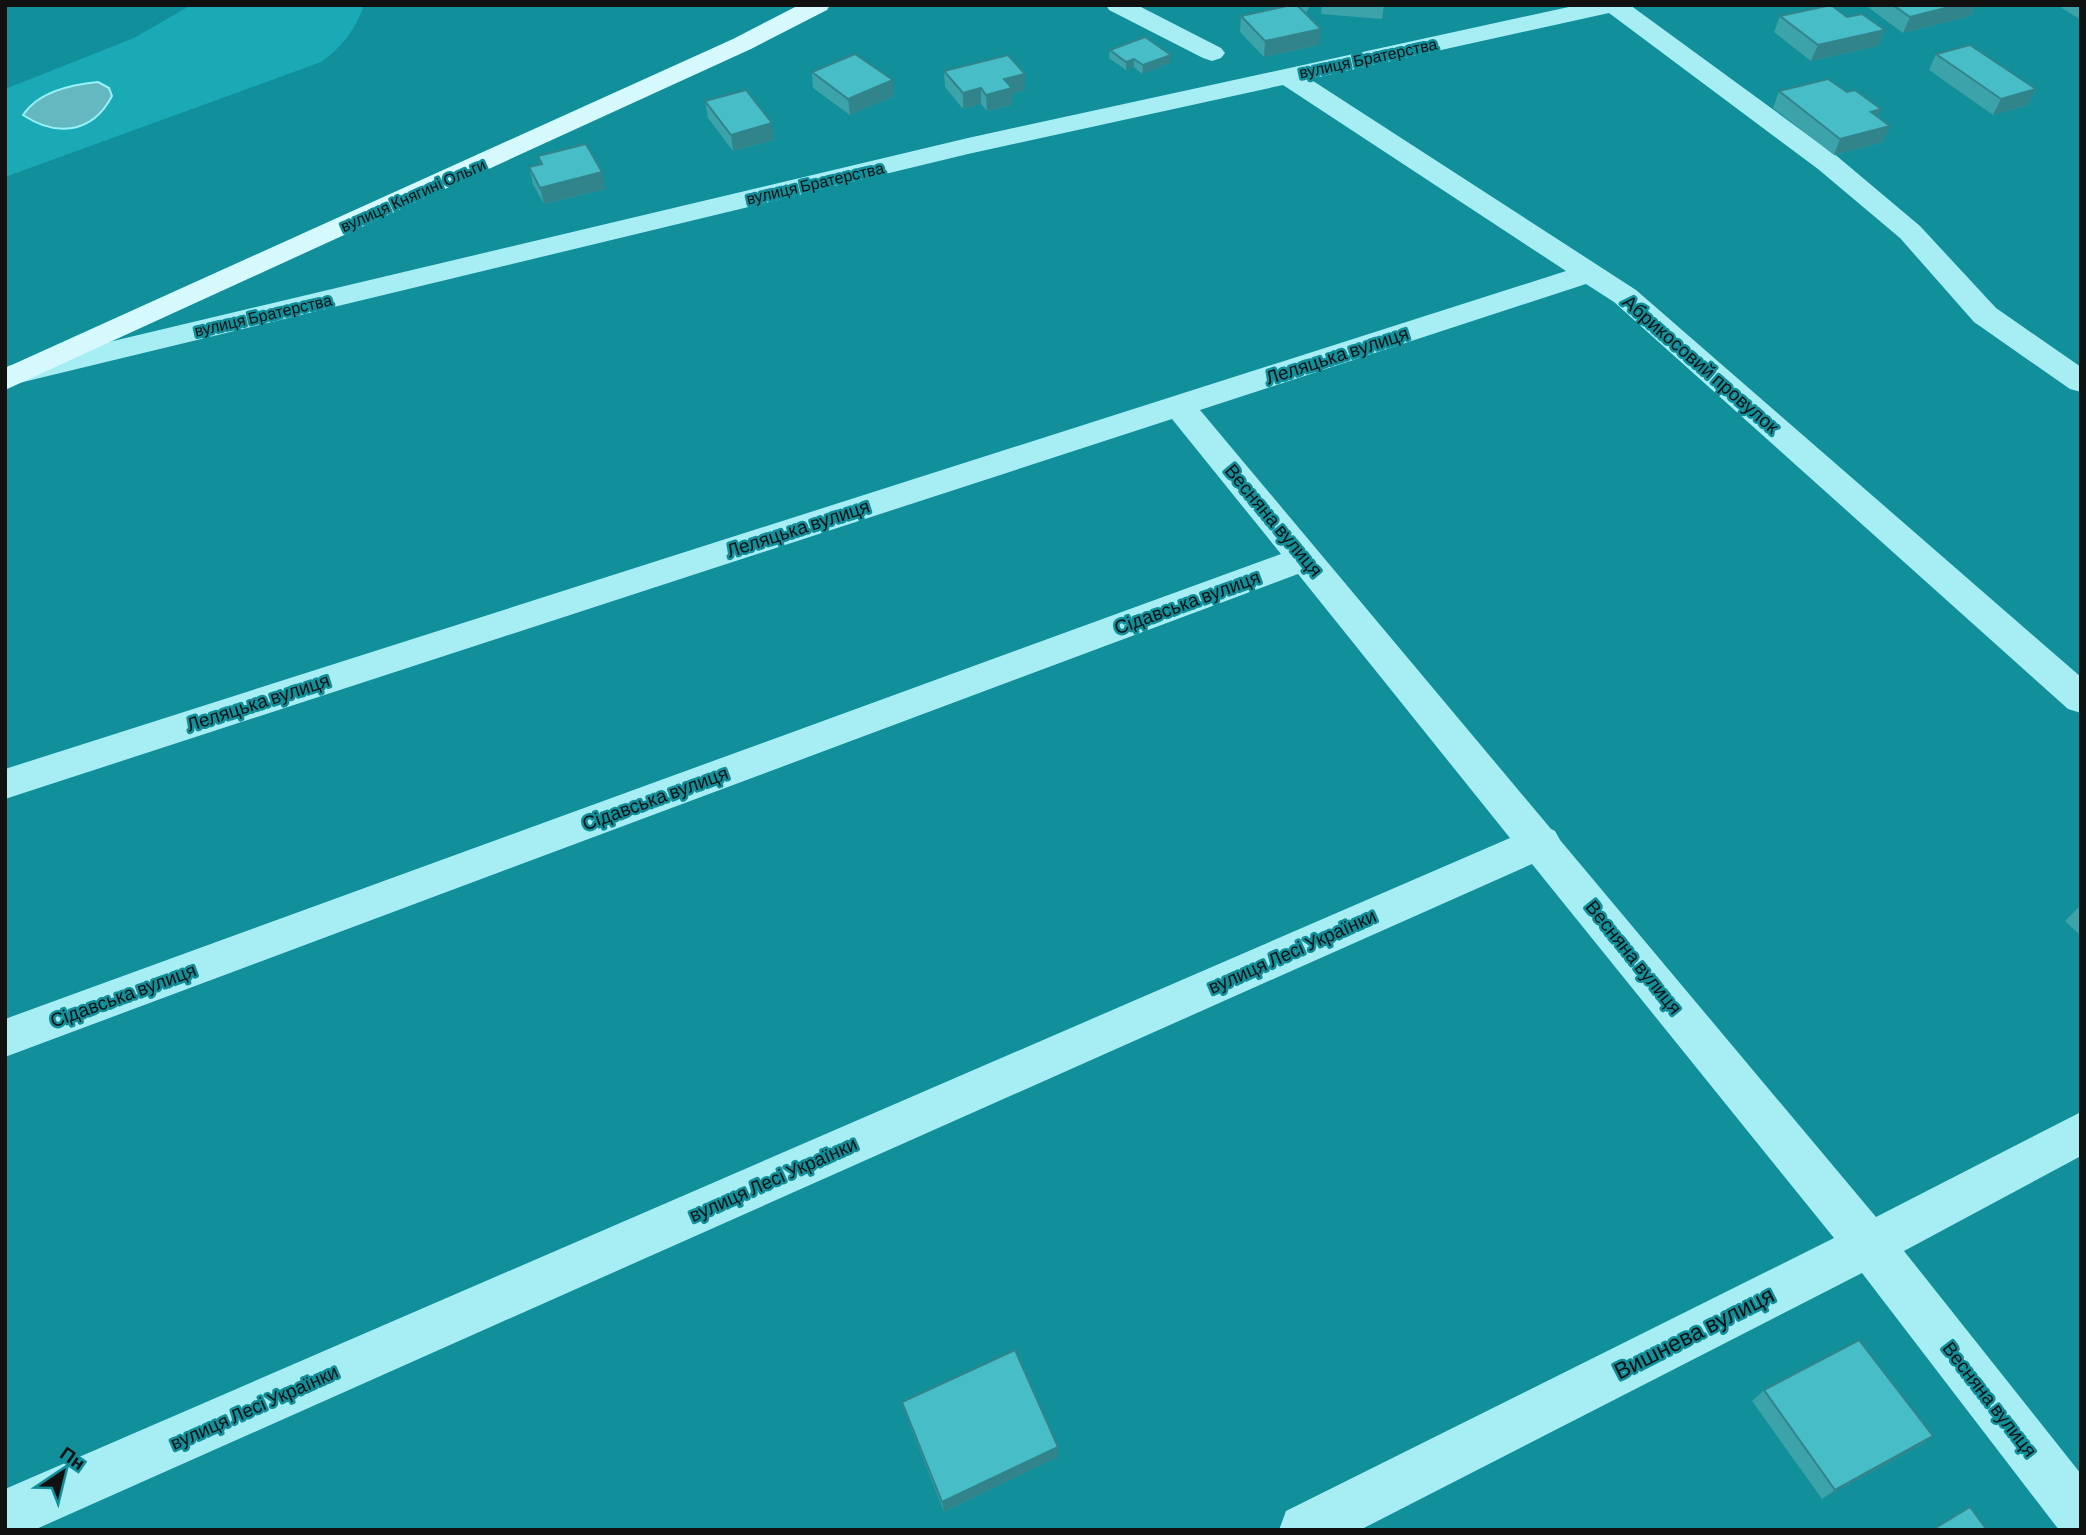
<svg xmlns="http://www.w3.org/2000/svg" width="2086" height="1535" font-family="Barlow,sans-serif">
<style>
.green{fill:#19aab6}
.water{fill:#66b8c0;stroke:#97f1f7;stroke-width:2}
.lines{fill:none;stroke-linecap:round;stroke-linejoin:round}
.street{fill:#a6eef4;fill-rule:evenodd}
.secondary{fill:#d6f9fd;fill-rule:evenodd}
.wall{fill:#3da3ab}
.shaded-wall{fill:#32848b}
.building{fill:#47bdc7;stroke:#32848b;stroke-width:2}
.labels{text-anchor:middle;stroke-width:5;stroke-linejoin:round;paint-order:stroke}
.far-street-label{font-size:16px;fill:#111;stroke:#118f9b}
.street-label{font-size:19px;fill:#111;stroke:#118f9b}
.near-street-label{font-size:23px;fill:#111;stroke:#118f9b}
</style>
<rect width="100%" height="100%" fill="#118f9b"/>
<path class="green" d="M191,5H364C355,30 343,46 321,62L5,177V89L134,38Z"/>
<path class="water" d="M98,82L109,88L112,96C92,134 56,137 23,115C39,91 71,85 98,82Z"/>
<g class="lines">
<g class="street">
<polygon points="1106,5 1137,5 1221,48 1225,53 1221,58 1212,61 1203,58 1109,10"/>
<polygon points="1578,5 1630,5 1838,157 1920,226 1996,308 2081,367 2081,392 2070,389 1974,322 1900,238 1818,169 1609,13 1310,79 1636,290 2081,677 2081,713 2068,709 1614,302 1586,284 1200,410 1551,829 1555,831 1560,840 1876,1217 2081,1112 2081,1156 1904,1251 2081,1474 2081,1530 2059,1530 1862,1273 1360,1530 1279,1530 1286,1511 1834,1238 1532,864 34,1530 5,1530 5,1489 1510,838 1298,574 5,1057 5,1019 1281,554 1172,419 5,799 5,769 1566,271 1283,85 968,154 19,383 8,380 5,376 8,366 968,138"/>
</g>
<polygon class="secondary" points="799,5 830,5 827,10 751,49 5,390 5,368 733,39"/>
</g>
<g class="wall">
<polygon points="1271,5 1310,5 1307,12 1304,12 1319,45 1264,57 1240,32 1241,16 1279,8 1271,6"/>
<polygon points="1322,5 1384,5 1382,19 1321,14"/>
<polygon points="1865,5 1975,5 1970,16 1903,33"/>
<polygon points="2057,5 2081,5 2081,20"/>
<polygon points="1780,16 1847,17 1885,30 1878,46 1811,61 1774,32"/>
<polygon points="1110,50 1170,63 1142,74 1134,67 1126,70 1109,58"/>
<polygon points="1936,54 2036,89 2028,105 1993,115 1929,70"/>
<polygon points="944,71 1025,90 1012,94 1012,105 987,111 981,104 963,109 945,87"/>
<polygon points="812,72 894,96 850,115 813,88"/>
<polygon points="1779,91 1878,116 1890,126 1883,142 1834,155 1773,108"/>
<polygon points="705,101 774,140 733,151 708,118"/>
<polygon points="538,156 606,189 544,204 533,184 529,167 540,164"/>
<polygon points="2081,905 2081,936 2065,921"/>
<polygon points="1764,1390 1933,1436 1919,1446 1822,1499 1752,1401"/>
<polygon points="902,1402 1058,1457 944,1512 905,1412"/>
</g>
<g class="shaded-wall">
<polygon points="1957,5 1975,5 1970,16 1903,33 1910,17"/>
<polygon points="1321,29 1319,45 1264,57 1265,41"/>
<polygon points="1885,30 1878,46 1811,61 1818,45"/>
<polygon points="1171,55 1170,63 1142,74 1143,65"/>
<polygon points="1134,59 1134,67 1126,70 1126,62"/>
<polygon points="1025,74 1025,90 1012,94 1012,105 987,111 986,95 1004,79"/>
<polygon points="893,80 894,96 850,115 848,99"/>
<polygon points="981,88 981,104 963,109 963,93"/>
<polygon points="2036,89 2028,105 1993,115 2001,99"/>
<polygon points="1881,109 1874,126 1871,112"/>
<polygon points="772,123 774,140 733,151 731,135"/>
<polygon points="1890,126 1883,142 1834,155 1840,139"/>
<polygon points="602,172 606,189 544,204 540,188"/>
<polygon points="1933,1436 1919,1446 1822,1499 1835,1490"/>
<polygon points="1058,1447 1058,1457 944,1512 942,1502"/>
</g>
<g class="building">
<polygon points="1291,5 1297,5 1321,29 1265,41 1241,16"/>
<polygon points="1831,5 1847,17 1862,14 1885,30 1818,45 1780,16"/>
<polygon points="1893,5 1957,5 1910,17"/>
<polygon points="1145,37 1171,55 1143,65 1134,59 1126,62 1110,50"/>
<polygon points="1970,45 2036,89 2001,99 1936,54"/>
<polygon points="855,54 893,80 848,99 812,72"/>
<polygon points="1008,55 1025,74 1004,79 1012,88 986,95 981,88 963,93 944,71"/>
<polygon points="1828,79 1847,92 1855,90 1881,109 1871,112 1890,126 1840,139 1779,91"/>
<polygon points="746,90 772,123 731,135 705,101"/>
<polygon points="586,144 602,172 540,188 529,167 542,164 538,156"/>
<polygon points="1859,1340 1933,1436 1835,1490 1764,1390"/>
<polygon points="1015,1350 1058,1447 942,1502 902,1402"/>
<polygon points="1970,1507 1987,1530 1932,1530"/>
</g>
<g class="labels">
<g class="far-street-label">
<text transform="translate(1368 58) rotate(-12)" y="6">вулиця Братерства</text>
<text transform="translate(815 183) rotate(-13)" y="6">вулиця Братерства</text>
<text transform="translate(413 195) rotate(-24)" y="6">вулиця Княгині Ольги</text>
<text transform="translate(263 315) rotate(-13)" y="6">вулиця Братерства</text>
</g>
<g class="street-label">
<text transform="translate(1337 355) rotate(-18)" y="7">Леляцька вулиця</text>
<text transform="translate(1701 364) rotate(41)" y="7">Абрикосовий провулок</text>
<text transform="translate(1274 520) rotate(50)" y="7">Весняна вулиця</text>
<text transform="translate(798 528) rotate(-18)" y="7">Леляцька вулиця</text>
<text transform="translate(1187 602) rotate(-20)" y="7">Сідавська вулиця</text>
<text transform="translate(258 702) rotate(-18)" y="7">Леляцька вулиця</text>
<text transform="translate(655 798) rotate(-20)" y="7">Сідавська вулиця</text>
<text transform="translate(1292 951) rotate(-24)" y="7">вулиця Лесі Українки</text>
<text transform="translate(1634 957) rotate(51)" y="7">Весняна вулиця</text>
<text transform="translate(123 995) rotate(-20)" y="7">Сідавська вулиця</text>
<text transform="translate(773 1179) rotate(-24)" y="7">вулиця Лесі Українки</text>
<text transform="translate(1990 1399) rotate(52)" y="7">Весняна вулиця</text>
<text transform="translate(254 1407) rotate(-24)" y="7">вулиця Лесі Українки</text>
</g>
<g class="near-street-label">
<text transform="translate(1694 1333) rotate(-27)" y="8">Вишнева вулиця</text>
</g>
</g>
<rect width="2086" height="1535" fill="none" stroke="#111111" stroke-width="14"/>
<g transform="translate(63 1472) rotate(35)" stroke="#118f9b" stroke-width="5" paint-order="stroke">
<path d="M0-5L12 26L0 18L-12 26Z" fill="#111111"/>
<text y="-10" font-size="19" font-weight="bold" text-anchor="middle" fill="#111111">Пн</text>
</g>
</svg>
